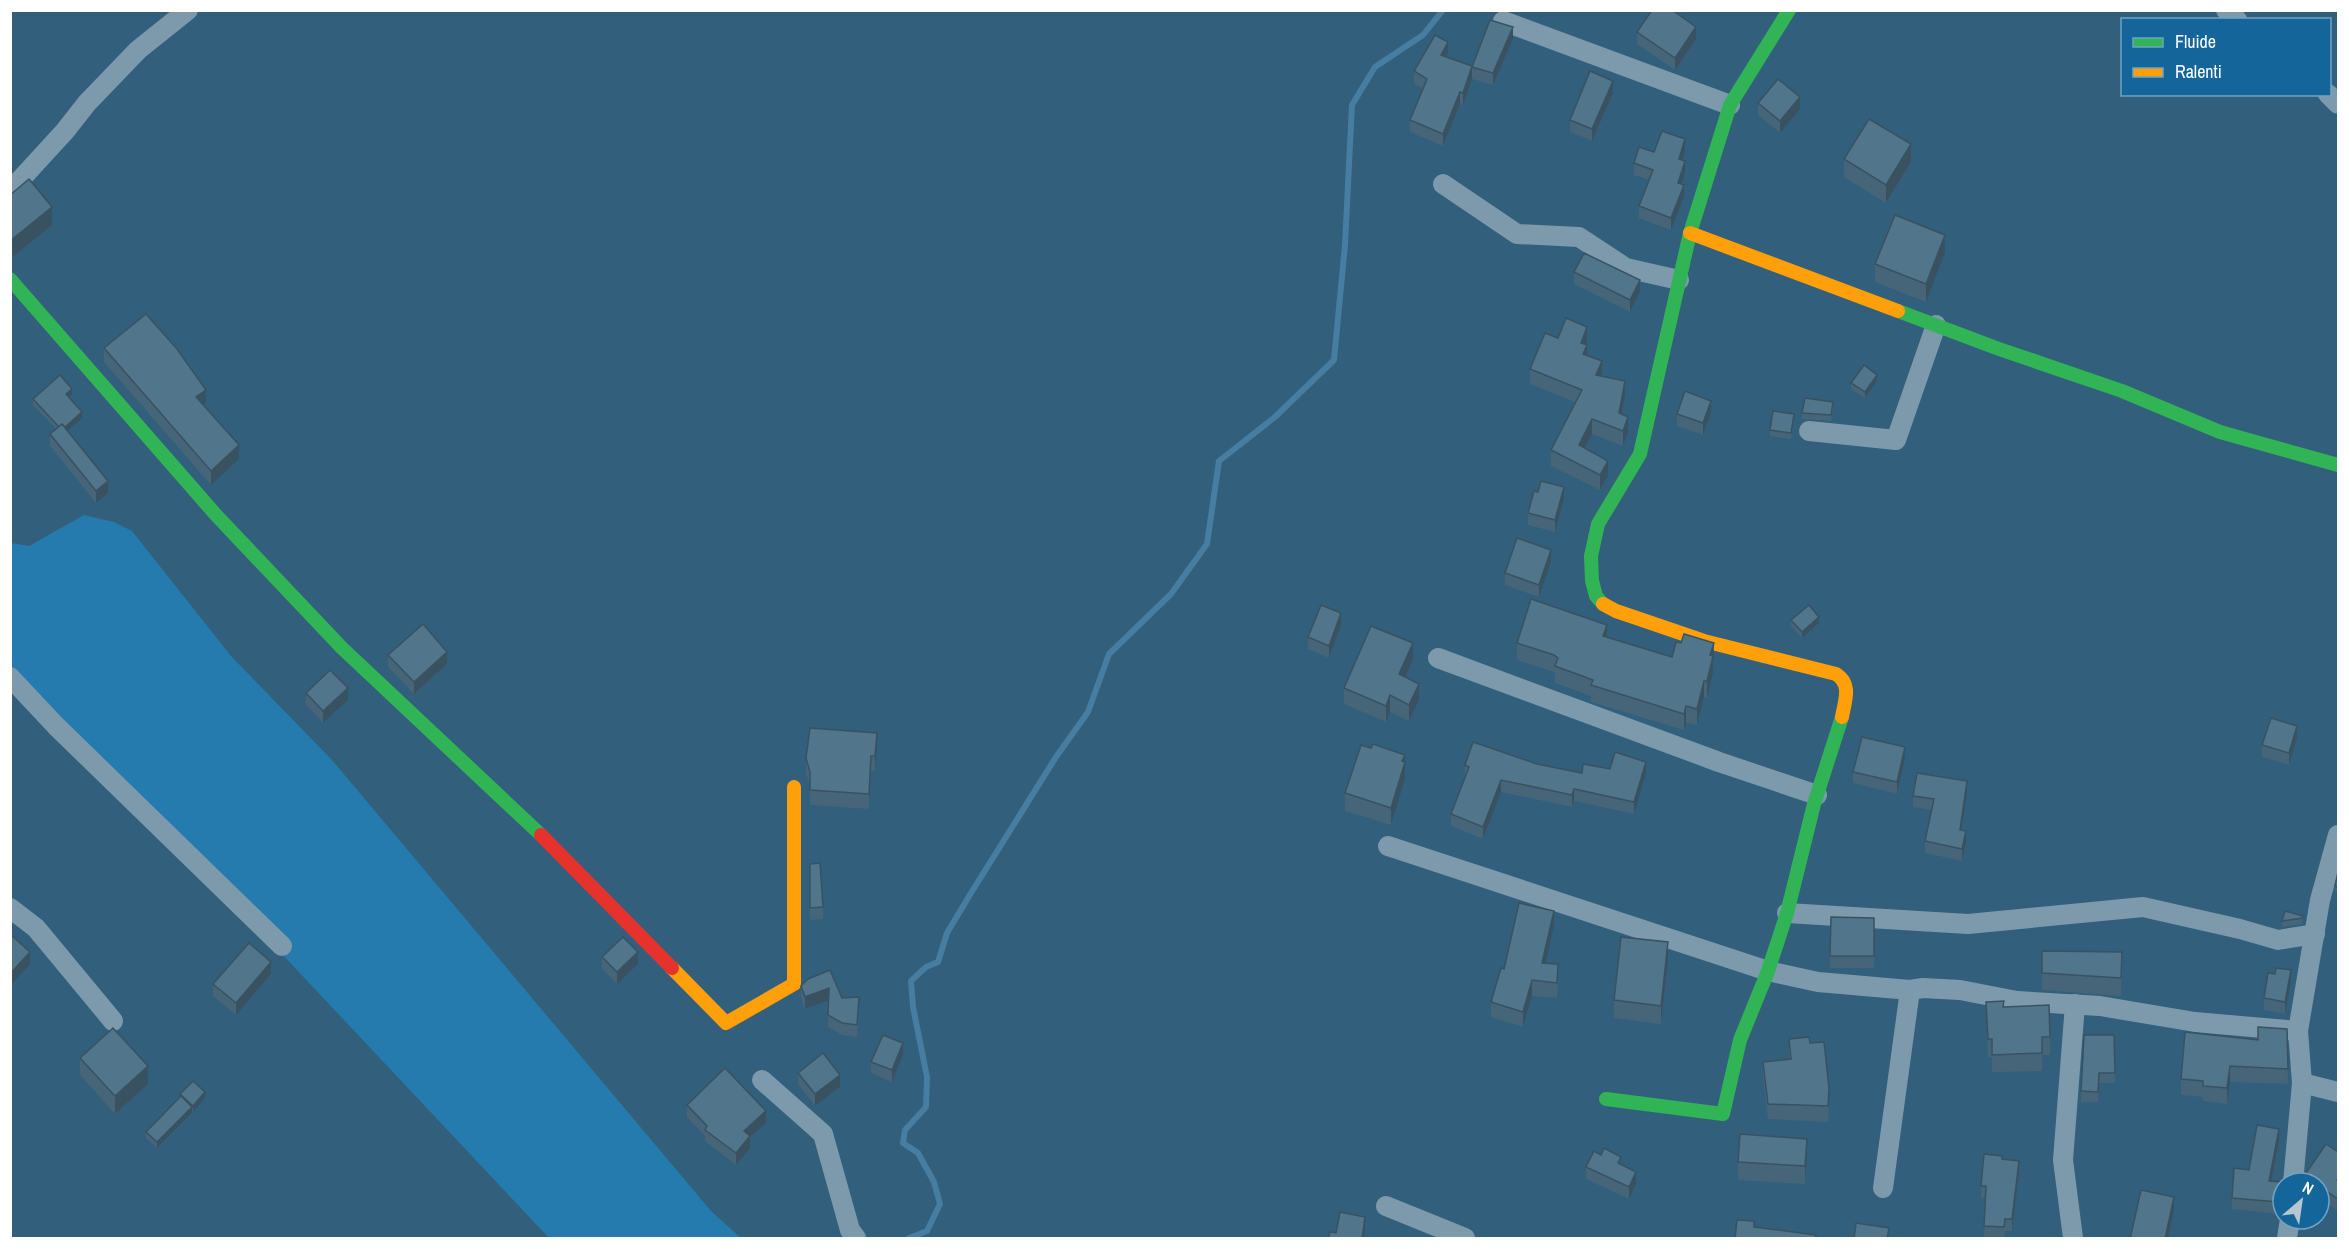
<svg xmlns="http://www.w3.org/2000/svg" width="2349" height="1249" font-family="'Archivo Narrow',sans-serif">
<style>
.green{fill:#257bae}
.lines{fill:none;stroke-linecap:round;stroke-linejoin:round}
.stream{stroke:#467da1;stroke-width:6}
.street{stroke:#7d9aad;stroke-width:20}
.fast{stroke:#30b455;stroke-width:14}
.slow{stroke:#ff9f0a;stroke-width:14}
.jam{stroke:#e5322d;stroke-width:14}
.wall{fill:#466578}
.shaded-wall{fill:#395261}
.building{fill:#51758b;stroke:#395261;stroke-width:1.5}
</style>
<rect width="100%" height="100%" fill="#325f7b"/>
<polygon class="green" points="84,515 114,522 132,531 231,656 332,760 711,1211 741,1238 549,1238 11,666 11,543 29,546"/>
<g class="lines">
<polyline class="stream" points="909,1238 927,1231 940,1204 934,1182 918,1153 903,1143 905,1130 926,1107 927,1077 913,1007 911,981 926,967 938,962 947,933 971,893 1056,757 1088,712 1109,654 1171,594 1207,544 1219,461 1275,417 1334,360 1345,245 1352,105 1375,67 1423,35 1443,10"/>
<g class="street">
<polyline points="2226,10 2237,20"/>
<polyline points="1503,21 1730,105"/>
<polyline points="2328,94 2338,104"/>
<polyline points="1443,184 1517,234 1579,237 1626,268 1679,280"/>
<polyline points="10,191 65,131 87,103 138,50 188,10"/>
<polyline points="1809,431 1896,440 1936,325"/>
<polyline points="1438,658 1719,762 1817,795"/>
<polyline points="10,677 56,726 282,946"/>
<polyline points="1388,846 1768,971 1818,982 1910,990"/>
<polyline points="10,908 36,928 113,1021"/>
<polyline points="1787,913 1968,924 2143,907 2240,929 2278,940 2315,934"/>
<polyline points="762,1080 823,1134 850,1230 856,1238"/>
<polyline points="2302,1083 2338,1092"/>
<polyline points="2293,1183 2302,1083 2298,1031 2320,900 2338,835"/>
<polyline points="1883,1188 1910,990 1923,988 1960,990 2017,1001 2100,1006 2195,1022 2298,1031"/>
<polyline points="1386,1206 1465,1238"/>
<polyline points="2073,1238 2063,1160 2075,1004"/>
<polyline points="2287,1238 2290,1219"/>
</g>
<g class="fast">
<polyline points="10,279 216,515 342,648 541,835"/>
<polyline points="1898,311 1999,349 2122,391 2220,432 2338,465"/>
<polyline points="1603,604 1596,596 1592,581 1591,556 1598,524 1640,454 1690,233 1730,105 1789,10"/>
<polyline points="1606,1099 1723,1114 1740,1040 1768,971 1787,913 1814,804 1842,717"/>
</g>
<g class="slow">
<polyline points="1690,233 1898,311"/>
<path d="M1603,604L1616,611L1704,641L1836,674C1852,684 1845,700 1842,717"/>
<polyline points="672,968 726,1023 794,984 794,787"/>
</g>
<polyline class="jam" points="541,835 672,968"/>
</g>
<g class="wall">
<polygon points="1637,32 1696,39 1675,70 1637,44"/>
<polygon points="1513,39 1493,85 1472,79 1463,105 1460,104 1443,146 1410,132 1410,120 1423,89 1414,83 1414,71 1448,54 1447,57 1472,66"/>
<polygon points="1613,93 1592,141 1570,132 1570,120"/>
<polygon points="1758,103 1800,109 1780,133 1758,115"/>
<polygon points="1685,151 1682,160 1685,173 1681,184 1684,197 1671,230 1639,218 1639,206 1649,180 1634,175 1634,163 1654,152"/>
<polygon points="1844,159 1911,162 1886,203 1844,177"/>
<polygon points="1945,253 1926,302 1875,282 1875,264"/>
<polygon points="1574,272 1640,292 1630,312 1574,284"/>
<polygon points="1558,338 1587,342 1586,345 1587,356 1602,376 1625,396 1622,414 1628,432 1623,446 1592,434 1585,448 1608,476 1600,490 1551,466 1551,450 1575,402 1530,384 1530,369"/>
<polygon points="104,348 206,403 204,405 239,459 211,485 104,362"/>
<polygon points="1877,381 1865,398 1851,389 1851,383"/>
<polygon points="72,395 69,398 82,418 68,431 108,493 96,503 50,446 50,434 56,429 33,405 33,399"/>
<polygon points="1833,408 1831,421 1802,419 1802,413"/>
<polygon points="1711,413 1703,435 1677,426 1677,414"/>
<polygon points="1794,420 1791,439 1770,436 1770,430"/>
<polygon points="1564,499 1555,532 1528,525 1528,513"/>
<polygon points="1551,562 1539,597 1505,585 1505,573"/>
<polygon points="1791,620 1819,623 1802,638 1791,626"/>
<polygon points="1341,625 1329,658 1308,649 1308,637"/>
<polygon points="1607,638 1672,657 1714,660 1713,673 1707,698 1704,697 1697,725 1686,723 1684,730 1591,702 1591,696 1555,683 1555,673 1554,672 1517,660 1517,643"/>
<polygon points="388,655 447,664 414,694 388,667"/>
<polygon points="1413,660 1405,677 1419,700 1409,721 1390,712 1386,722 1344,704 1344,688"/>
<polygon points="306,693 348,700 323,723 306,705"/>
<polygon points="2297,738 2289,765 2262,757 2262,745"/>
<polygon points="877,749 875,771 871,771 869,809 810,805 810,787 806,773 806,758"/>
<polygon points="1905,759 1897,794 1853,783 1853,772"/>
<polygon points="1405,761 1405,779 1391,825 1345,811 1345,793"/>
<polygon points="1537,764 1582,773 1610,769 1646,774 1634,814 1574,801 1572,807 1501,792 1483,839 1451,826 1451,814 1465,777 1465,765"/>
<polygon points="1967,793 1962,830 1966,843 1962,861 1925,853 1925,841 1932,810 1913,807 1913,796"/>
<polygon points="810,864 823,907 823,919 810,920"/>
<polygon points="2338,872 2338,893 2335,892 2335,886"/>
<polygon points="2303,916 2302,924 2282,927 2282,921"/>
<polygon points="1831,917 1874,918 1874,968 1830,968"/>
<polygon points="1554,926 1545,963 1558,979 1557,998 1532,996 1523,1027 1491,1017 1491,1002 1504,969"/>
<polygon points="2042,951 2122,952 2121,996 2042,990"/>
<polygon points="602,957 638,964 617,984 602,969"/>
<polygon points="1668,960 1661,1024 1614,1018 1614,1000"/>
<polygon points="271,974 236,1015 213,996 213,984"/>
<polygon points="2291,982 2285,1014 2264,1010 2264,998"/>
<polygon points="801,986 842,998 859,1009 857,1037 842,1035 828,1027 828,1000 805,1009 801,998"/>
<polygon points="1986,1002 2003,1007 2050,1037 2050,1055 2042,1055 2042,1071 1992,1072 1992,1057 1988,1057"/>
<polygon points="2287,1029 2288,1084 2230,1082 2227,1104 2203,1101 2203,1097 2181,1095 2181,1079 2258,1040"/>
<polygon points="2114,1035 2115,1083 2099,1083 2098,1102 2081,1102 2081,1091"/>
<polygon points="1789,1039 1810,1043 1829,1103 1828,1122 1768,1119 1763,1078 1763,1062 1789,1059"/>
<polygon points="903,1055 892,1082 871,1073 871,1062"/>
<polygon points="80,1058 148,1084 115,1114 80,1075"/>
<polygon points="798,1073 840,1087 815,1106 798,1084"/>
<polygon points="180,1094 205,1098 192,1112 192,1113 157,1148 146,1138 146,1132 180,1097"/>
<polygon points="687,1105 766,1123 750,1137 750,1148 736,1165 705,1141 705,1136 687,1117"/>
<polygon points="2279,1141 2271,1181 2281,1194 2279,1214 2232,1209 2232,1198 2249,1170"/>
<polygon points="2338,1152 2338,1211 2319,1198 2319,1183 2304,1183 2304,1176"/>
<polygon points="1807,1156 1805,1184 1738,1180 1738,1162"/>
<polygon points="2002,1159 2019,1173 2012,1231 2005,1231 2004,1239 1984,1238 1985,1198 1981,1198 1981,1186"/>
<polygon points="1621,1164 1636,1184 1629,1199 1586,1179 1586,1167"/>
</g>
<g class="shaded-wall">
<polygon points="1513,27 1513,39 1493,85 1493,73"/>
<polygon points="1696,27 1696,39 1675,70 1675,58"/>
<polygon points="1448,42 1448,54 1441,67 1441,55"/>
<polygon points="1472,66 1472,79 1463,105 1463,93"/>
<polygon points="1613,81 1613,93 1592,141 1592,129"/>
<polygon points="1460,92 1460,104 1443,146 1443,134"/>
<polygon points="1800,97 1800,109 1780,133 1780,121"/>
<polygon points="1685,139 1685,151 1679,171 1679,159"/>
<polygon points="1911,144 1911,162 1886,203 1886,185"/>
<polygon points="1685,161 1685,173 1678,195 1678,183"/>
<polygon points="1684,185 1684,197 1671,230 1671,218"/>
<polygon points="52,207 52,225 10,259 10,241"/>
<polygon points="1945,235 1945,253 1926,302 1926,284"/>
<polygon points="1640,280 1640,292 1630,312 1630,300"/>
<polygon points="1587,327 1587,342 1581,358 1581,343"/>
<polygon points="1587,345 1587,360 1583,354"/>
<polygon points="1602,361 1602,376 1596,375"/>
<polygon points="1877,375 1877,381 1865,398 1865,392"/>
<polygon points="1625,381 1625,396 1619,428 1619,413"/>
<polygon points="72,389 72,395 66,400 66,394"/>
<polygon points="206,390 206,403 196,411 196,397"/>
<polygon points="1711,401 1711,413 1703,435 1703,423"/>
<polygon points="82,412 82,418 62,436 62,430"/>
<polygon points="1628,417 1628,432 1623,446 1623,431"/>
<polygon points="1592,419 1592,434 1579,460 1579,445"/>
<polygon points="239,445 239,459 211,485 211,471"/>
<polygon points="1608,461 1608,476 1600,490 1600,475"/>
<polygon points="108,481 108,493 96,503 96,491"/>
<polygon points="1564,487 1564,499 1555,532 1555,520"/>
<polygon points="1551,550 1551,562 1539,597 1539,585"/>
<polygon points="1341,613 1341,625 1329,658 1329,646"/>
<polygon points="1819,617 1819,623 1802,638 1802,632"/>
<polygon points="1607,625 1607,641 1603,636"/>
<polygon points="1413,643 1413,660 1399,691 1399,674"/>
<polygon points="1714,643 1713,673 1707,698 1707,681 1710,655"/>
<polygon points="447,652 447,664 414,694 414,682"/>
<polygon points="1704,681 1704,697 1697,725 1697,709"/>
<polygon points="1419,684 1419,700 1409,721 1409,705"/>
<polygon points="348,688 348,700 323,723 323,711"/>
<polygon points="1390,695 1390,712 1386,722 1386,706"/>
<polygon points="1686,706 1686,723 1684,730 1684,714"/>
<polygon points="2297,726 2297,738 2289,765 2289,753"/>
<polygon points="877,733 877,749 875,771 875,756"/>
<polygon points="1905,747 1905,759 1897,794 1897,782"/>
<polygon points="1405,755 1405,779 1391,825 1391,808"/>
<polygon points="871,756 871,771 869,809 869,794"/>
<polygon points="1646,762 1646,774 1634,814 1634,802"/>
<polygon points="1501,780 1501,792 1483,839 1483,827"/>
<polygon points="1967,781 1967,793 1960,842 1960,830"/>
<polygon points="1574,789 1574,801 1572,807 1572,795"/>
<polygon points="1966,831 1966,843 1962,861 1962,849"/>
<polygon points="1554,911 1554,926 1542,978 1542,963"/>
<polygon points="1668,942 1668,960 1661,1024 1661,1006"/>
<polygon points="30,952 30,964 10,986 10,974"/>
<polygon points="638,952 638,964 617,984 617,972"/>
<polygon points="271,962 271,974 236,1015 236,1003"/>
<polygon points="2291,970 2291,982 2285,1014 2285,1002"/>
<polygon points="1532,980 1532,996 1523,1027 1523,1012"/>
<polygon points="829,988 829,1000 805,1009 805,997"/>
<polygon points="903,1043 903,1055 892,1082 892,1070"/>
<polygon points="148,1066 148,1084 115,1114 115,1096"/>
<polygon points="2230,1066 2230,1082 2227,1104 2227,1088"/>
<polygon points="840,1075 840,1087 815,1106 815,1094"/>
<polygon points="205,1092 205,1098 193,1112 193,1106"/>
<polygon points="192,1107 192,1113 157,1148 157,1142"/>
<polygon points="766,1111 766,1123 750,1137 750,1148 736,1165 736,1153 744,1131"/>
<polygon points="2279,1129 2279,1141 2269,1193 2269,1181"/>
<polygon points="1807,1139 1807,1156 1805,1184 1805,1166"/>
<polygon points="2019,1161 2019,1173 2012,1231 2012,1219"/>
<polygon points="1636,1172 1636,1184 1629,1199 1629,1187"/>
<polygon points="2281,1182 2281,1194 2279,1214 2279,1202"/>
<polygon points="2174,1197 2174,1209 2168,1239 2165,1239"/>
<polygon points="1365,1217 1365,1229 1364,1239 1362,1239"/>
</g>
<g class="building">
<polygon points="1652,10 1672,10 1696,27 1675,58 1637,32"/>
<polygon points="1490,20 1513,27 1493,73 1472,67"/>
<polygon points="1435,35 1448,42 1441,55 1472,66 1463,93 1460,92 1443,134 1410,120 1427,79 1414,71"/>
<polygon points="1590,71 1613,81 1592,129 1570,120"/>
<polygon points="1778,79 1800,97 1780,121 1758,103"/>
<polygon points="1869,119 1911,144 1886,185 1844,159"/>
<polygon points="1662,131 1685,139 1679,159 1685,161 1678,183 1684,185 1671,218 1639,206 1653,170 1634,163 1639,147 1654,152"/>
<polygon points="29,179 52,207 10,241 10,195"/>
<polygon points="1895,215 1945,235 1926,284 1875,264"/>
<polygon points="1584,253 1640,280 1630,300 1574,272"/>
<polygon points="146,314 177,349 206,390 196,397 239,445 211,471 104,348"/>
<polygon points="1566,318 1587,327 1581,343 1587,345 1583,354 1602,361 1596,375 1625,381 1619,413 1628,417 1623,431 1592,419 1579,445 1608,461 1600,475 1551,450 1582,390 1530,369 1545,333 1558,338"/>
<polygon points="1864,365 1877,375 1865,392 1851,383"/>
<polygon points="60,375 72,389 66,394 82,412 65,427 62,424 59,427 33,399"/>
<polygon points="1685,391 1711,401 1703,423 1677,414"/>
<polygon points="1805,398 1833,402 1831,415 1802,413"/>
<polygon points="1773,411 1794,414 1791,433 1770,430"/>
<polygon points="62,424 108,481 96,491 50,434"/>
<polygon points="1541,481 1564,487 1555,520 1528,513 1534,491 1538,492"/>
<polygon points="1517,538 1551,550 1539,585 1505,573"/>
<polygon points="1531,599 1607,625 1603,636 1672,657 1676,642 1681,643 1684,634 1714,643 1710,655 1713,656 1707,681 1704,681 1697,709 1686,706 1684,714 1591,685 1593,680 1555,666 1558,658 1554,655 1517,643"/>
<polygon points="1321,605 1341,613 1329,646 1308,637"/>
<polygon points="1809,605 1819,617 1802,632 1791,620"/>
<polygon points="423,624 447,652 414,682 388,655"/>
<polygon points="1371,626 1413,643 1399,674 1419,684 1409,705 1390,695 1386,706 1344,688"/>
<polygon points="330,670 348,688 323,711 306,693"/>
<polygon points="2271,718 2297,726 2289,753 2262,745"/>
<polygon points="810,728 877,733 875,756 871,756 869,794 810,790 810,772 806,758"/>
<polygon points="1862,737 1905,747 1897,782 1853,772"/>
<polygon points="1473,742 1537,764 1582,773 1583,764 1610,769 1615,752 1646,762 1634,802 1574,789 1572,795 1501,780 1483,827 1451,814 1469,767 1465,765"/>
<polygon points="1373,744 1405,755 1402,761 1405,762 1391,808 1345,793 1361,745 1371,748"/>
<polygon points="1917,773 1967,781 1960,830 1966,831 1962,849 1925,841 1934,799 1913,796"/>
<polygon points="820,863 823,907 810,908 810,864"/>
<polygon points="2338,872 2338,887 2335,886"/>
<polygon points="1519,903 1554,911 1542,963 1558,964 1557,983 1532,980 1523,1012 1491,1002 1501,968 1504,969"/>
<polygon points="2285,911 2303,916 2302,918 2282,921"/>
<polygon points="1831,917 1874,918 1874,956 1830,956"/>
<polygon points="10,934 30,952 10,974"/>
<polygon points="623,937 638,952 617,972 602,957"/>
<polygon points="1621,937 1668,942 1661,1006 1614,1000"/>
<polygon points="249,943 271,962 236,1003 213,984"/>
<polygon points="2042,951 2122,952 2121,978 2042,973"/>
<polygon points="2276,968 2291,970 2285,1002 2264,998 2268,973 2275,974"/>
<polygon points="830,970 842,998 859,997 857,1025 842,1023 828,1015 829,988 805,997 801,986 808,979"/>
<polygon points="2004,1001 2003,1007 2049,1005 2050,1037 2042,1037 2042,1053 1992,1055 1992,1039 1988,1039 1986,1002"/>
<polygon points="2258,1027 2287,1029 2288,1069 2230,1066 2227,1088 2203,1086 2203,1081 2181,1079 2185,1032 2258,1040"/>
<polygon points="113,1028 148,1066 115,1096 80,1058"/>
<polygon points="883,1035 903,1043 892,1070 871,1062"/>
<polygon points="2084,1035 2114,1035 2115,1073 2099,1073 2098,1092 2081,1091"/>
<polygon points="1809,1037 1810,1043 1824,1042 1829,1088 1828,1106 1768,1104 1763,1062 1791,1059 1789,1039"/>
<polygon points="823,1053 840,1075 815,1094 798,1073"/>
<polygon points="725,1068 766,1111 744,1131 750,1136 736,1153 705,1130 707,1126 687,1105"/>
<polygon points="193,1081 205,1092 193,1106 180,1094"/>
<polygon points="181,1096 192,1107 157,1142 146,1132"/>
<polygon points="2257,1125 2279,1129 2269,1181 2281,1182 2279,1202 2232,1198 2234,1168 2249,1170"/>
<polygon points="1740,1134 1807,1139 1805,1166 1738,1162"/>
<polygon points="2326,1144 2338,1152 2338,1179 2337,1180 2338,1181 2338,1199 2319,1186 2319,1183 2314,1183 2304,1176"/>
<polygon points="1604,1148 1621,1157 1618,1163 1636,1172 1629,1187 1586,1167 1594,1151 1601,1155"/>
<polygon points="1984,1154 2002,1156 2002,1159 2019,1161 2012,1219 2005,1219 2004,1227 1984,1226 1986,1186 1981,1186"/>
<polygon points="2141,1190 2174,1197 2165,1239 2130,1239"/>
<polygon points="1340,1212 1365,1217 1362,1239 1328,1239 1330,1232 1336,1233"/>
<polygon points="1737,1220 1754,1221 1754,1227 1816,1235 1815,1238 1820,1239 1735,1239"/>
<polygon points="1856,1223 1889,1228 1887,1239 1854,1239"/>
</g>
<rect width="2349" height="1249" fill="none" stroke="#ffffff" stroke-width="24"/>
<rect x="2121" y="18" width="210" height="78" fill="#146599" stroke="#72a3c2" stroke-width="1.5"/>
<rect x="2133" y="38" width="30" height="9" fill="#30b455" stroke="#72a3c2" stroke-width="1.5"/>
<text x="2175" y="48" font-size="18" fill="#ffffff">Fluide</text>
<rect x="2133" y="68" width="30" height="9" fill="#ff9f0a" stroke="#72a3c2" stroke-width="1.5"/>
<text x="2175" y="78" font-size="18" fill="#ffffff">Ralenti</text>
<g transform="translate(2301 1201) rotate(29)"><circle r="28" fill="#146599" stroke="#72a3c2" stroke-width="1.5"/>
<path d="M0-4.5L10 22L0 15L-10 22Z" fill="#b7c7d1"/>
<text y="-9" font-size="16" font-weight="bold" text-anchor="middle" fill="#ffffff">N</text>
</g>
</svg>
